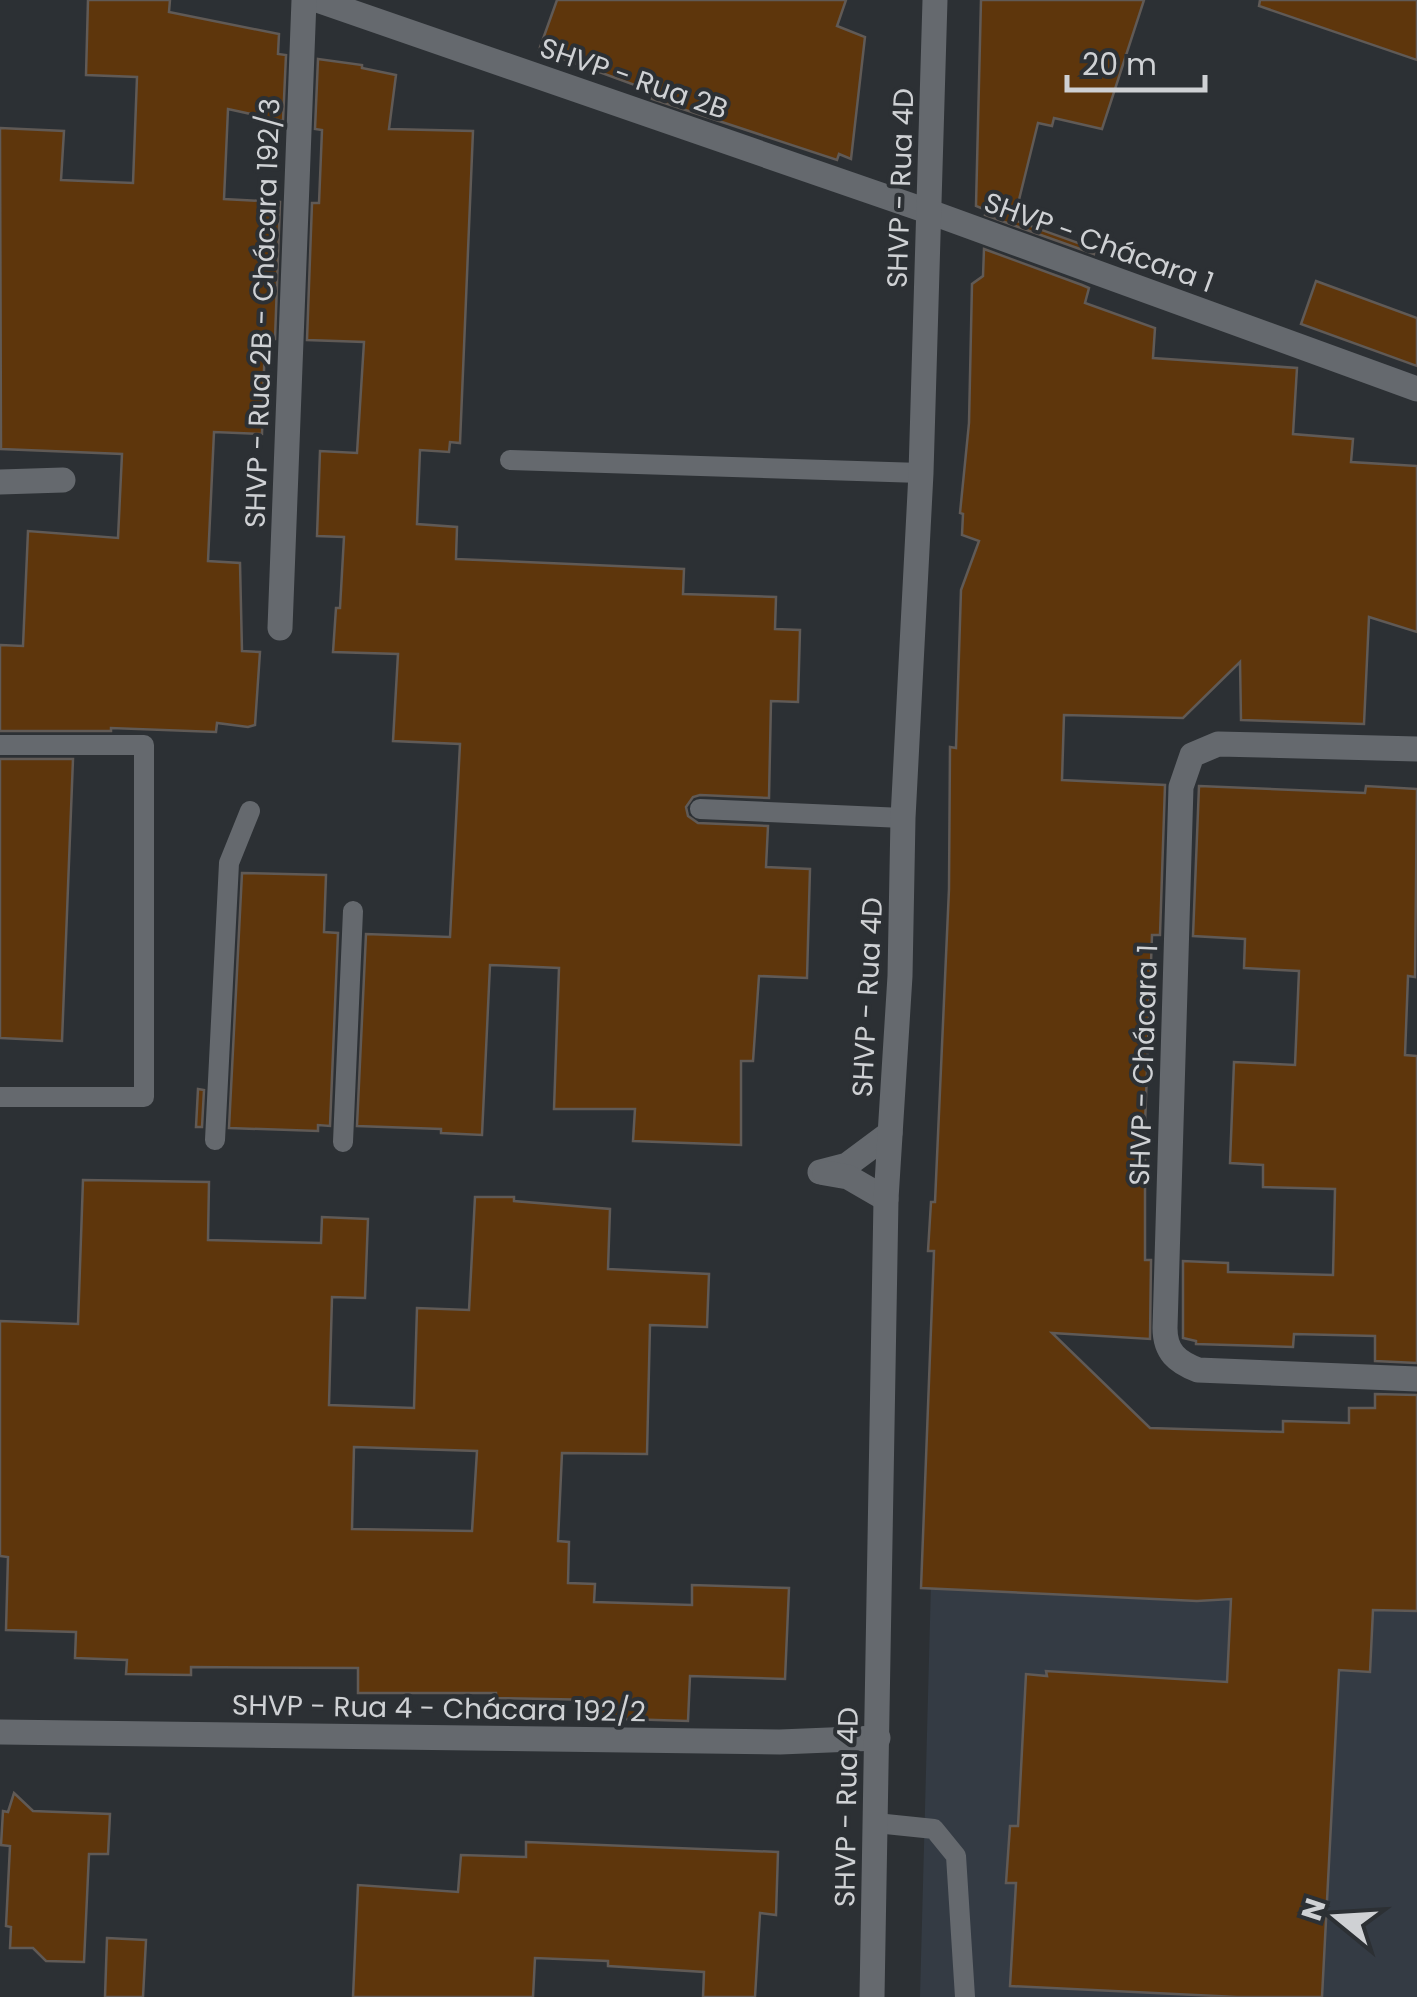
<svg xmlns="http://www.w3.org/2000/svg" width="1417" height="1997" font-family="Poppins,sans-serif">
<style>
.built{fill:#343b44}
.building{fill:#5e360c;stroke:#605a56;stroke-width:2.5;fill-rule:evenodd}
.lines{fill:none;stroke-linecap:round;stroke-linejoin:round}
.service{stroke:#65696e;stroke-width:20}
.minor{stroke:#65696e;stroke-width:25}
.tertiary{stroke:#65696e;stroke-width:25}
.labels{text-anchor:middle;stroke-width:8;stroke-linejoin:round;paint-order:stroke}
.street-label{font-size:28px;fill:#cfd1d4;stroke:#2c3034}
</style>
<rect width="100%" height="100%" fill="#2c3034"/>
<polygon class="built" points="931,1584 1417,1608 1417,1997 920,1997"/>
<g class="building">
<polygon points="88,0 170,0 169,12 279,34 278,54 286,55 283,121 228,109 224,199 280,202 275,339 265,339 262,434 214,432 208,561 240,563 242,651 260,652 255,725 248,727 217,723 216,732 111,728 111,731 0,731 0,645 23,646 28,531 118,538 122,454 1,449 0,128 64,131 61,180 133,183 137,77 86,75"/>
<polygon points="557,0 846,0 837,26 865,37 851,159 839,154 837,160 652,99 654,92 539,50"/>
<polygon points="981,0 1144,0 1102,129 1054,118 1052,126 1038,123 1014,220 1095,249 1094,254 985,215 986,210 976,206"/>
<polygon points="1260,0 1417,0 1417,60 1259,6"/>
<polygon points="318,59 362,65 362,68 396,75 389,129 473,131 460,443 450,442 449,452 420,450 417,524 457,527 456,559 684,569 683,594 776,597 775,629 800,630 798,702 771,701 769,798 700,795 693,797 686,807 688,816 698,823 768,826 766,867 810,869 807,978 759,976 753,1061 741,1061 741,1145 633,1141 635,1109 554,1109 559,968 490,965 482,1135 441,1133 441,1129 357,1126 366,934 450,937 460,744 393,741 398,654 333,652 336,608 340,608 344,537 317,536 320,451 357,453 364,342 307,340 312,203 319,203 322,130 315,129"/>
<polygon points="984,249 1082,285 1089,288 1085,303 1155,328 1153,358 1297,368 1293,434 1353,439 1351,462 1417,466 1417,632 1369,617 1364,724 1241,720 1240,662 1183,718 1064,715 1062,780 1165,785 1160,935 1152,935 1145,1125 1145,1260 1151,1260 1150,1339 1052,1333 1150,1428 1283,1432 1283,1421 1349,1423 1349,1408 1375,1408 1375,1394 1417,1395 1417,1611 1373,1610 1370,1672 1339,1670 1322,1997 1237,1997 1010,1986 1016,1883 1006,1883 1010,1826 1018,1826 1026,1674 1047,1676 1046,1671 1227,1682 1231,1599 1197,1601 921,1588 934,1251 928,1251 931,1202 935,1202 949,889 950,747 956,748 961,590 979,541 962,535 963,514 960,513 969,423 972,284 983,276"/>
<polygon points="1316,281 1417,318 1417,366 1301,324"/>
<polygon points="0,759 73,759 62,1041 0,1038"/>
<polygon points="1199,786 1365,793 1366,786 1417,789 1415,977 1408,976 1405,1055 1417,1056 1417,1363 1375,1361 1375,1336 1294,1334 1293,1347 1196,1344 1196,1341 1183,1338 1183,1261 1228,1263 1228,1272 1333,1275 1335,1189 1263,1187 1263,1165 1230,1163 1234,1062 1295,1065 1299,971 1244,968 1245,939 1193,936"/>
<polygon points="242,873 326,875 324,932 338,933 330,1126 318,1125 318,1131 229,1128"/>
<polygon points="198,1089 204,1090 202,1127 196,1127"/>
<path d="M83,1180L209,1182L208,1240L321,1243L322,1217L368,1219L365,1298L332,1297L329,1405L414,1408L417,1308L469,1310L475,1197H514V1201L610,1209L608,1269L709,1274L707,1327L650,1325L647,1454L562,1453L558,1541L569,1542L568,1583L595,1584L594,1602L692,1605V1585L789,1588L785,1679L690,1676L688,1721L592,1718L598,1700L496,1698V1693H358V1668L191,1667V1675L126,1674L127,1660L75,1658L76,1632L6,1630L8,1557L0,1556V1321L78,1324ZM354,1447L477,1451L472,1531L352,1529Z"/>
<polygon points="14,1793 33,1811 110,1814 108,1854 89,1854 84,1962 46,1961 33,1948 10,1948 11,1927 6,1926 10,1846 1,1845 3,1811 8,1812"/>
<polygon points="526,1842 778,1852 776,1915 760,1913 755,1997 703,1997 704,1972 608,1966 608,1961 535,1958 533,1997 353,1997 358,1885 458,1892 461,1855 526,1857"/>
<polygon points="107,1938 146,1940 143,1997 105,1997"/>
</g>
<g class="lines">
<g class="service">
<polyline points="510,460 921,473"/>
<polyline points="0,745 144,745 144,1097 0,1097"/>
<polyline points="700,809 903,818"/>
<polyline points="215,1140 229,863 250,811"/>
<polyline points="343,1142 353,911"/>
<polyline points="876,1823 934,1829 956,1856 965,1997"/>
</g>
<g class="minor">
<polyline points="317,0 930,212 1417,389"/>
<polyline points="0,482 63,480"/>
<polyline points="280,628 304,0"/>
<path d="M1417,749L1218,744L1192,755L1181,787L1165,1328C1165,1352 1177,1362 1198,1370L1417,1379"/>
<polyline points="820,1172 847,1165 890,1133"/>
<polyline points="825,1173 848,1177 886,1199"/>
<polyline points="0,1732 780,1742 878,1738"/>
</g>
<polyline class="tertiary" points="872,1997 886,1199 900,976 903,818 921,473 935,0"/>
</g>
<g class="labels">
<g class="street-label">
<text transform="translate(634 78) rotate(19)" y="10">SHVP - Rua 2B</text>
<text transform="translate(900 188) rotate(-88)" y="10">SHVP - Rua 4D</text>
<text transform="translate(1099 242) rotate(20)" y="10">SHVP - Chácara 1</text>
<text transform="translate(262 313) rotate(-88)" y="10">SHVP - Rua 2B - Chácara 192/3</text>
<text transform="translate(867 997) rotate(-87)" y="10">SHVP - Rua 4D</text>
<text transform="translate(1143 1065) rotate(-88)" y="10">SHVP - Chácara 1</text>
<text transform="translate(439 1708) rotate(1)" y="10">SHVP - Rua 4 - Chácara 192/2</text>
<text transform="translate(846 1807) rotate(-89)" y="10">SHVP - Rua 4D</text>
</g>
</g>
<g transform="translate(1337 1917) rotate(288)" stroke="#2c3034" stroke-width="8" paint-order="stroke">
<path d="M0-8L18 38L0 25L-18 38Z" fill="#cfd1d4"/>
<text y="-15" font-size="28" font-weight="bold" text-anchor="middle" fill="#cfd1d4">N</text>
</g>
<path d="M1067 75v15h138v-15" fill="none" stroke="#cfd1d4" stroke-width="5"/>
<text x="1082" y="75" font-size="30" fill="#cfd1d4" stroke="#2c3034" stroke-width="8" paint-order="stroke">20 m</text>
</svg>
